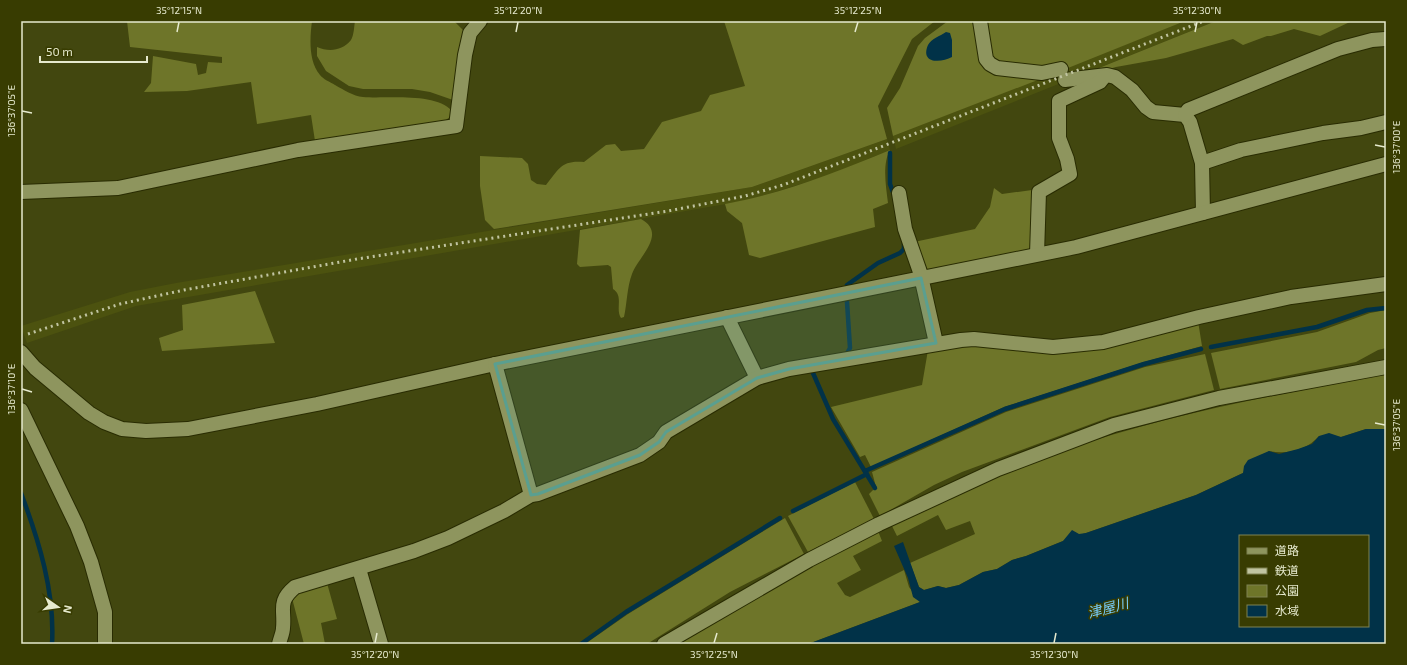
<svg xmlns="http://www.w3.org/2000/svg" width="1407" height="665" font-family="'Exo 2','Noto Sans JP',sans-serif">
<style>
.built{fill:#4c520f}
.green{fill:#6e7529}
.water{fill:#013248;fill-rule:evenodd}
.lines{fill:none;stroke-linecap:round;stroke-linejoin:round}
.stream{stroke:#013248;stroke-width:4.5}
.minor-casing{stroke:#292c02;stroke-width:16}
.minor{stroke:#8e955e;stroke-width:14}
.rail{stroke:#c0c4a1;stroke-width:3;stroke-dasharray:2 4;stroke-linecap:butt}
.marked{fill:#5a9f90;fill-opacity:0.2;stroke:#5a9f90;stroke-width:3;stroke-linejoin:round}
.ticks{fill:none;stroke:#e6eace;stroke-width:1.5}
.labels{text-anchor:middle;stroke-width:3;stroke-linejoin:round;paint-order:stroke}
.water-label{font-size:14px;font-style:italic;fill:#77cdfc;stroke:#383c01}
.neatline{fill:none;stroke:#e6eace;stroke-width:1.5}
.ticks-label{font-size:10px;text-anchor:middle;fill:#e6eace}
</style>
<rect width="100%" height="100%" fill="#42470f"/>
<g class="built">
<polygon points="1185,21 1216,21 896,149 893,136"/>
<polygon points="887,139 890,150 830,175 749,200 136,306 27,343 21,326 130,292 176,283 752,187"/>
</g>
<g class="green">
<path d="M127,21H312C310,37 308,61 320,75C323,79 330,82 335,85C344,90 353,96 363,97C386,99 435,92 452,111L451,116L441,124L315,141L311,115L257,124L251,82L187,91L144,92L151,83L153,56L196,64L198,75L206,73L208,62L222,63V57L130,47Z"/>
<path d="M355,21H454L464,31L453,100L430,92L412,89H363L349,86L326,71L317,56V47C329,52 342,51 351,40C354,35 354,27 355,21Z"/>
<path d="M724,21H935L912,39L878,106L887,139L752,187L494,229L485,220L480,186V156L522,158L528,164L531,180L537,184L546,185C559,169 561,160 584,162L606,145L615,144L621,151L644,149L662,122L701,111L710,95L745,86Z"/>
<polygon points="948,21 976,21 984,62 1048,76 893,136 887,108 900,88 918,46 925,38"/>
<polygon points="984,21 1185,21 1068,68 999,66 990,57"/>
<polygon points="1216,21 1352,21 1320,36 1294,29 1271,36 1267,36 1243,45 1233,39 1166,58 1116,67 1091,74 1089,72"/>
<path d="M890,150C882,164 886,187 888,203L873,209L875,227L760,258L749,255L742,223L727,211L725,204C782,194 837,172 890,150Z"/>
<polygon points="994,188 1002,194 1032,190 1032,249 924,271 914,242 975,229 990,207"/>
<path d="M641,219C668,234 638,257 632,274C627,287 627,303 624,317L621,318C615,309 624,296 613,289L611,267L608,265L580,267L577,264L580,230Z"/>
<polygon points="255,291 275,343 162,351 159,338 183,330 182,305"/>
<polygon points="1386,310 1386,348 1378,350 1356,362 1220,389 1211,353 1317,332 1370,313"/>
<polygon points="1198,321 1202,346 1144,362 1004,407 871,467 865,455 860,457 831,407 922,385 928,350 964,343 1052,352"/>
<polygon points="1205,354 1214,390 1110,417 962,472 934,485 880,516 869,494 876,487 872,472 1006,412 1145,367"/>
<path d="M1386,374V429H1366L1341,437L1319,436C1307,450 1287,455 1269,451L1243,473L1196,495L1086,533L1079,535L1075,532L1063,541L1026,556L1012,560L997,569L983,572L959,585L946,588L938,586L924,590L919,587L910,563L975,534L970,521L946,530L938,515L897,536L892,526C948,499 1003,473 1060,452C1166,414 1277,395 1386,374Z"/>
<polygon points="855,482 874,519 808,552 788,516"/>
<polygon points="785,518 804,554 730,592 647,644 585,644 628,614"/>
<polygon points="878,531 882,541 853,556 861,570 837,583 845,595 850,597 904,570 909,587 920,602 808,644 676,644 807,569"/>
<polygon points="327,583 337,619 321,623 325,644 304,644 292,598 300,590"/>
</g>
<g class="water">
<path d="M946,32L950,33L952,40V57C941,63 920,64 928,45C931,39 940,36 946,32Z"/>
<path d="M1366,429H1386V644H808L920,602L913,597L908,578L894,546L903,542L919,587L924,590L938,586L946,588L959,585L983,572L997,569L1012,560L1026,556L1063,541L1072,530L1079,534L1086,533L1196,495L1243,473L1244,466L1248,460L1269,451L1279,454L1298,449L1312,444L1319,436L1329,433L1341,437ZM1240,536H1368V626H1240Z"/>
</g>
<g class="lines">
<g class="stream">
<polyline points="890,153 890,184 894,195"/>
<polyline points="847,285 878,263 900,253 904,249 904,243"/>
<polyline points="1211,347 1317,327 1367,310 1386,308"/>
<polyline points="845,357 850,348 847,302"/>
<polyline points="813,373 833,419 875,488"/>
<polyline points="865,471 1005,409 1144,364 1201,349"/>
<path d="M21,493C39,541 55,592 52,644"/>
<polyline points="793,511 867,474"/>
<polyline points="581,644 626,612 780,518"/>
</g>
<g class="minor-casing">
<g id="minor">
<polyline points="980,21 986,59 990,64 997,68 1042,73 1061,69"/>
<polyline points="1065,80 1107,75 1115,77 1132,90 1146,107 1153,112 1185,115 1190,122 1202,163 1203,213"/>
<polyline points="1185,115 1188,110 1338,49 1372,40 1385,39"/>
<polyline points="1202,163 1241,150 1323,133 1361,128 1386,122"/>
<polyline points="21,192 118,188 298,150 456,126 465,55 470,33 480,21"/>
<polyline points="899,193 905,229 920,272 936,343"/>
<polyline points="1037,254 1039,192 1070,174 1067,159 1059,138 1059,101 1100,82 1104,77"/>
<polyline points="727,317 757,378"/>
<polyline points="21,352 35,368 89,413 104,422 122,429 146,431 188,429 317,404 495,364 1076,247 1386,164"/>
<polyline points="495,364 531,495"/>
<polyline points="21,410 77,526 91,562 105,612 105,644"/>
<polyline points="359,569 381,644"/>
<path d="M279,644C280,639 283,633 283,628C285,609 277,602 295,587L414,551L448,538L504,511L531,495L538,494L640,455L659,442L666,432L757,378L789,369L961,340L974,339L1053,347L1103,342L1199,317L1291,297L1386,284"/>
<polyline points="664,644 809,560 879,524 998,469 1114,425 1219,398 1386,367"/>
</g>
</g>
<use href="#minor" class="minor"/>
<polyline class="rail" points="28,334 120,304 184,290 357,259 668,211 745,196 783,185 1204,21"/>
</g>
<path class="marked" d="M921,278L936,343L789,369L757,378L666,432L659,442L640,455L538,494L531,495L495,364Z"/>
<path class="ticks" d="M177,32L179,22M516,32L518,22M855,32L858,22M1195,32L1197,22M22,111L32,113M1375,145L1385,147M22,389L32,392M1375,423L1385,425M375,643L377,633M714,643L717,633M1054,643L1056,633"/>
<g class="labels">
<g class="water-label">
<text transform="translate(1108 608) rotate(-15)" y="5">津屋川</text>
</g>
</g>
<rect width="1407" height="665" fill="none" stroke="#383c01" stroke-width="44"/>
<rect x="1239" y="535" width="130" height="92" fill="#383c01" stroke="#7e8253"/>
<rect x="1247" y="548" width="20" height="6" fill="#8e955e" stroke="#7e8253"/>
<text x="1275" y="555" font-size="12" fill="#e6eace">道路</text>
<rect x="1247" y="568" width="20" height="6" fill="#c0c4a1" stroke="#7e8253"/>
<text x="1275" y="575" font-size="12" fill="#e6eace">鉄道</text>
<rect x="1247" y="585" width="20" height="12" fill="#6e7529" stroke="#7e8253"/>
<text x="1275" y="595" font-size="12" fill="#e6eace">公園</text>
<rect x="1247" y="605" width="20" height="12" fill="#013248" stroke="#7e8253"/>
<text x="1275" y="615" font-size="12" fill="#e6eace">水域</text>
<g transform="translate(58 607) rotate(103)" stroke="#383c01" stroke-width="3" paint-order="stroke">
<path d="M0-3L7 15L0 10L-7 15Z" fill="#e6eace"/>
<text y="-6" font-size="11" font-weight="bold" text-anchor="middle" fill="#e6eace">N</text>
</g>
<path d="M40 56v6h107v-6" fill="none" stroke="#e6eace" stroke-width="2"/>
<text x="46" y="56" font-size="12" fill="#e6eace" stroke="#383c01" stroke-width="3" paint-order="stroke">50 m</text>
<rect x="22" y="22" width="1363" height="621" class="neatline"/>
<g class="ticks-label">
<text x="179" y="14">35°12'15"N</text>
<text x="518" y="14">35°12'20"N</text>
<text x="858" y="14">35°12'25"N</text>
<text x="1197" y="14">35°12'30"N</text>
<text transform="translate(11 111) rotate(-90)" y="4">136°37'05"E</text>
<text transform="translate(1396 147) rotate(-90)" y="4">136°37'00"E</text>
<text transform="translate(11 389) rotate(-90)" y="4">136°37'10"E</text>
<text transform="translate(1396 425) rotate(-90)" y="4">136°37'05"E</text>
<text x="375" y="658">35°12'20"N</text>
<text x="714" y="658">35°12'25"N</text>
<text x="1054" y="658">35°12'30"N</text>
</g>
</svg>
